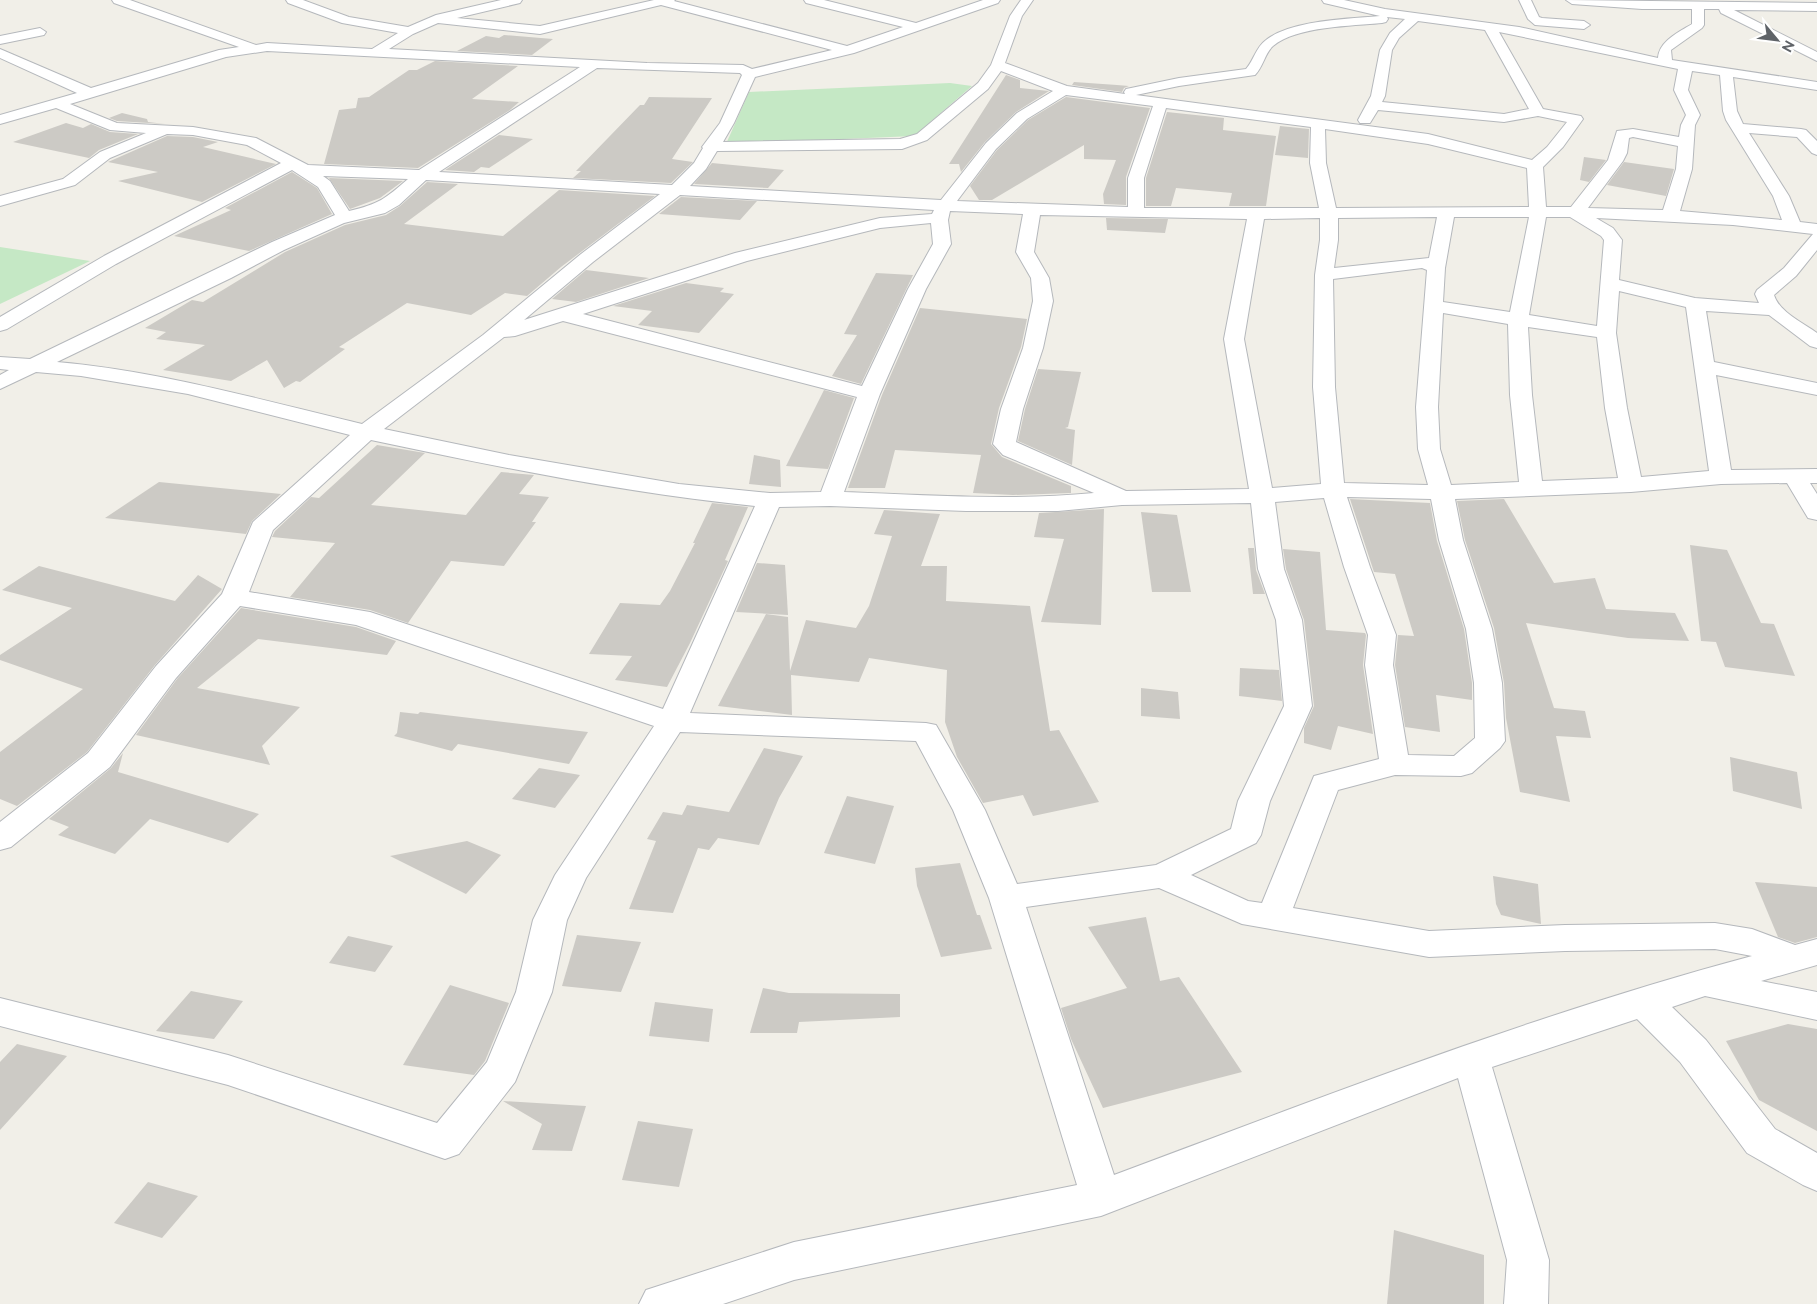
<svg xmlns="http://www.w3.org/2000/svg" width="1817" height="1304" font-family="Raleway,sans-serif">
<style>
.green{fill:#c5e8c5}
.building{fill:#cccac5}
.lines{fill:none;stroke-linecap:round;stroke-linejoin:round}
.minor-casing{stroke:#b5b8bc;stroke-width:2}
.minor{fill:#fff;fill-rule:evenodd}
</style>
<rect width="100%" height="100%" fill="#f1efe8"/>
<g class="green">
<polygon points="950,83 972,86 914,136 726,144 749,92"/>
<polygon points="0,247 90,261 0,304"/>
</g>
<g class="building">
<polygon points="504,35 553,39 532,55 457,51 486,36 499,38"/>
<polygon points="435,61 518,66 472,99 519,102 510,110 418,168 324,164 339,110 356,108 358,98 369,97 409,70 417,70"/>
<polygon points="1006,75 1020,80 1020,88 1049,91 1016,112 985,142 961,172 959,164 949,164"/>
<polygon points="1074,82 1117,85 1129,86 1124,88 1122,92 1072,85"/>
<polygon points="649,97 712,98 672,159 693,162 671,183 573,178 581,171 576,171 640,105 644,105"/>
<polygon points="1066,97 1150,108 1126,177 1126,205 1104,204 1103,194 1116,160 1084,159 1084,145 992,200 979,200 970,186 997,150 1028,120"/>
<polygon points="1167,112 1224,118 1223,130 1276,136 1266,206 1229,206 1232,193 1176,188 1171,206 1146,206 1146,178"/>
<polygon points="122,113 147,119 148,122 165,124 117,121 109,118"/>
<polygon points="66,123 83,128 91,124 110,132 138,134 99,150 89,158 13,142"/>
<polygon points="1280,126 1309,129 1308,158 1275,155"/>
<polygon points="499,135 533,139 489,168 481,167 474,172 445,170"/>
<polygon points="167,136 193,137 218,142 203,147 276,164 202,202 118,181 158,172 108,162"/>
<polygon points="1584,157 1606,160 1589,182 1580,180"/>
<polygon points="1624,162 1674,169 1666,196 1607,185"/>
<polygon points="712,163 784,170 768,188 694,184"/>
<polygon points="292,172 317,188 332,214 249,251 174,236 231,210 225,208"/>
<polygon points="329,178 403,181 380,198 350,209"/>
<polygon points="427,182 458,184 404,224 503,236 559,190 655,196 561,267 527,296 505,293 471,315 407,303 339,347 345,349 300,382 296,381 284,388 267,360 231,381 163,370 205,345 156,339 166,332 145,328 192,300 203,302 285,252 345,225 386,215 400,206"/>
<polygon points="681,197 757,201 740,220 659,214"/>
<polygon points="1106,218 1168,219 1165,233 1107,230"/>
<polygon points="586,270 649,278 576,302 552,299"/>
<polygon points="876,273 913,275 861,384 832,376 857,335 844,334"/>
<polygon points="686,283 724,288 720,292 734,294 699,333 638,325 652,311 613,306"/>
<polygon points="920,308 1027,319 1021,347 999,408 991,444 1002,457 1071,486 1071,493 1013,495 973,493 981,455 895,450 885,488 848,488 882,395"/>
<polygon points="1038,369 1081,372 1068,427 1065,428 1075,430 1072,465 1018,441 1025,409"/>
<polygon points="824,390 854,398 828,469 786,466"/>
<polygon points="377,445 425,453 371,505 466,515 501,472 534,475 519,494 549,497 532,522 536,522 504,566 451,561 408,623 370,610 290,597 335,543 272,537 275,531 311,497 319,498"/>
<polygon points="754,455 780,460 781,487 749,484"/>
<polygon points="159,482 281,494 252,521 246,534 105,518"/>
<polygon points="1350,499 1430,503 1437,541 1464,629 1472,683 1472,700 1436,695 1440,732 1405,727 1395,665 1398,635 1414,636 1395,574 1374,572"/>
<polygon points="1504,499 1554,583 1595,578 1606,609 1675,613 1689,641 1628,638 1526,623 1554,708 1585,711 1591,738 1556,736 1570,802 1520,792 1506,718 1504,683 1494,628 1465,540 1457,501"/>
<polygon points="712,503 748,507 725,560 728,561 690,643 667,687 615,680 632,656 589,654 620,603 660,605 670,591 695,543 693,543"/>
<polygon points="1104,509 1101,625 1041,622 1064,539 1034,537 1039,513"/>
<polygon points="884,510 940,514 921,566 947,566 946,601 1030,606 1050,731 1059,730 1099,802 1033,816 1023,795 983,803 957,757 945,722 947,670 869,658 859,682 791,675 792,715 718,706 766,614 788,617 790,671 806,620 856,628 869,606 892,536 874,534"/>
<polygon points="1141,512 1177,515 1191,592 1152,592"/>
<polygon points="1690,545 1727,550 1761,623 1774,624 1795,676 1725,667 1716,642 1701,641"/>
<polygon points="1248,548 1254,548 1256,570 1265,594 1253,594"/>
<polygon points="1283,549 1320,552 1326,630 1365,633 1366,635 1363,665 1373,734 1338,726 1331,750 1304,743 1304,728 1314,706 1304,620 1286,569"/>
<polygon points="757,563 785,565 788,615 736,612"/>
<polygon points="39,566 175,601 198,575 222,589 155,665 87,752 17,806 0,799 0,752 83,689 0,660 0,655 72,608 2,590"/>
<polygon points="241,608 356,627 396,641 387,655 258,639 197,688 300,707 262,746 270,765 136,735 177,679"/>
<polygon points="1240,668 1279,670 1282,701 1239,696"/>
<polygon points="1141,688 1178,692 1180,719 1141,716"/>
<polygon points="400,712 418,714 420,712 588,732 569,764 458,744 452,751 394,736 397,733"/>
<polygon points="764,748 803,756 779,798 759,845 718,838 709,850 698,848 673,913 629,909 656,841 647,839 663,812 682,815 687,805 729,812"/>
<polygon points="123,753 118,772 259,814 228,843 150,819 115,854 58,835 69,827 49,819 111,768"/>
<polygon points="1730,757 1797,772 1802,809 1733,791"/>
<polygon points="539,768 580,775 555,808 512,799"/>
<polygon points="847,796 894,806 875,864 824,853"/>
<polygon points="467,841 501,855 466,894 390,856"/>
<polygon points="960,863 977,915 980,915 992,949 941,957 917,886 915,868"/>
<polygon points="1493,876 1538,884 1541,924 1501,915 1496,904"/>
<polygon points="1755,882 1817,887 1817,937 1795,943 1778,937"/>
<polygon points="1146,917 1160,981 1179,977 1242,1072 1103,1108 1071,1039 1061,1008 1127,988 1088,927"/>
<polygon points="577,935 641,942 621,992 562,986"/>
<polygon points="348,936 393,946 375,972 329,963"/>
<polygon points="450,985 509,1003 485,1061 474,1075 403,1065"/>
<polygon points="763,988 789,993 900,994 900,1017 799,1022 797,1033 750,1033"/>
<polygon points="191,991 243,1001 214,1039 156,1031"/>
<polygon points="655,1002 713,1009 709,1042 649,1036"/>
<polygon points="1788,1024 1817,1029 1817,1131 1759,1100 1726,1041"/>
<polygon points="17,1044 67,1056 0,1130 0,1062"/>
<polygon points="503,1101 586,1106 572,1151 532,1150 542,1124"/>
<polygon points="638,1121 693,1129 679,1187 622,1180"/>
<polygon points="148,1182 198,1196 162,1238 114,1223"/>
<polygon points="1394,1230 1484,1255 1484,1304 1387,1304"/>
</g>
<g class="lines">
<g class="minor-casing">
<g id="minor">
<path d="M112,0H130L256,45L267,43L372,49L398,33L342,23L288,3L286,0H303L349,17L408,27L436,15L501,0H522L520,3L457,18L540,26L654,0H675L674,1L847,46L903,27L806,3L804,0H824L916,23L983,0H1000L998,3L854,53L755,77L734,123L723,142L900,139L917,134L978,83L991,65L1010,16L1021,0H1033L1022,16L1005,63L1067,86L1125,94L1124,92L1126,89L1131,88L1179,78L1246,69C1254,60 1256,47 1266,40C1291,20 1349,19 1380,16L1324,3L1322,0H1344L1385,9L1519,27L1658,58C1659,41 1679,32 1692,24V9H1642L1572,4L1566,0L1817,3V11L1734,10L1817,52V61L1721,13L1719,9H1704V25L1702,28L1671,50L1672,60L1817,82V90L1733,77L1737,111L1743,124L1801,129L1806,130L1817,141V155L1812,153L1797,137L1749,133L1789,196L1800,222L1817,224V250L1796,276L1774,295C1779,312 1803,323 1817,333V348L1810,346L1769,315L1706,311L1714,362L1817,383V395L1716,375L1731,470L1817,469V483H1810L1817,494V520L1808,518L1787,483L1721,484L1631,492L1455,499L1463,540L1492,629L1502,683L1505,741L1500,748L1472,773L1461,776L1395,775L1338,790L1293,908L1429,931L1565,925L1715,923L1752,929L1795,945L1817,939V965L1761,981L1817,992V1020L1705,996L1672,1007L1706,1040L1775,1129L1817,1153V1191L1803,1185L1747,1153L1680,1062L1637,1019L1492,1067L1549,1260L1548,1304H1504L1507,1260L1458,1078L1101,1216L794,1280L723,1304H639L646,1290L794,1242L1077,1185L989,898L953,810L916,741L680,732L586,878L567,920L552,992L515,1082L459,1154L445,1159L228,1085L0,1026V998L228,1055L437,1123L487,1062L516,992L533,920L555,875L654,726L356,625L240,606L176,678L110,767L11,847L0,850V822L88,753L156,666L222,594L253,522L350,435L188,394L81,376L36,372L0,389V375L9,370L0,369V357L30,359L272,242L335,215L318,187L292,170L116,264L7,329L0,331V317L104,256L281,163L247,145L193,135L167,134L110,158L75,185L0,206V196L63,179L100,152L146,133L110,130L56,108L0,124V115L77,93L0,58V49L91,88L219,50L239,47L114,3ZM661,5L832,50L752,69L743,65L647,63L389,49L413,34L438,23L540,34ZM1387,17L1405,19L1390,33L1380,50L1371,96L1358,120L1360,123H1370L1378,110L1504,122L1538,116L1567,122L1547,147L1532,160L1428,134L1136,95L1179,86L1255,75C1263,67 1265,53 1273,46C1296,26 1353,26 1382,23L1386,22L1388,19ZM1418,21L1485,30L1529,109L1504,114L1382,102L1385,96L1392,50L1399,38ZM1499,32L1678,69L1674,90L1686,115L1681,125L1679,137L1633,129L1617,131L1608,160L1571,207H1546L1543,167L1563,147L1583,119L1581,116L1543,109ZM267,51L580,67L419,170L308,165L256,138L193,127L117,123L70,104L226,57ZM597,68L740,73L742,75L720,123L702,147L703,148L694,163L672,185L439,172ZM1001,71L1053,91L1017,113L986,143L941,200L690,186L706,169L717,151L902,149L927,140L988,89ZM1692,71L1720,75L1723,111L1726,120L1773,196L1782,220L1680,211L1692,169L1695,125L1700,115L1688,90ZM1066,95L1153,106L1128,178V207L957,201L996,149L1027,119ZM1166,108L1311,127L1310,163L1319,208H1144V178ZM1325,129L1428,144L1527,168L1529,207L1336,208L1326,163ZM1633,137L1678,146L1676,169L1663,210L1588,208L1623,161L1627,153L1629,138ZM323,176L408,179C385,199 379,204 349,211L330,181ZM426,180L660,194L581,254L483,335L362,424C261,400 160,371 57,362L231,278L284,250L344,223L385,213L399,205ZM680,195L934,210L932,214L880,218L735,253L524,320L593,262ZM950,211L1023,214L1016,252L1031,278L1033,301L1023,348L1001,409L993,444L1003,455L1094,493C1011,501 927,495 844,492L880,394L926,289L951,244L948,220ZM1040,215L1247,219L1224,339L1249,489L1126,491L1016,442L1023,409L1043,348L1053,301L1049,278L1034,252ZM1437,217L1429,258L1334,268L1338,240V218ZM1454,217H1529L1510,312L1443,302L1445,268ZM1546,217H1570L1601,236L1604,240L1597,326L1529,315ZM1320,218V240L1315,275L1313,387L1321,484L1272,488L1244,339L1264,219ZM1596,218L1733,225L1813,234L1784,268L1757,290L1755,294L1759,303L1695,298L1619,280L1622,240L1613,228ZM931,223L933,244L908,289L862,386L583,314L747,261L880,228ZM1422,268L1427,270L1416,407L1418,449L1428,485L1344,483L1335,387L1333,279ZM1619,291L1686,307L1709,471L1641,477L1627,408L1616,333ZM1443,313L1508,324L1510,395L1519,482L1451,485L1440,449L1438,407ZM563,321L857,397L821,492L770,493L679,484L509,455L384,429L504,337L515,336ZM1528,327L1597,337L1605,408L1618,478L1542,481L1532,395ZM371,440C498,467 626,493 755,506L663,709L370,612L249,592L273,530ZM1347,497L1431,499L1439,540L1466,629L1474,683L1475,738L1454,756L1408,755L1393,665L1396,635L1370,567ZM1324,498L1344,567L1368,635L1365,665L1379,759L1314,776L1262,903L1248,901L1191,875L1256,843L1261,835L1270,801L1312,706L1302,620L1284,569L1275,502ZM1251,503L1258,569L1276,620L1284,706L1238,801L1231,829L1156,865L1017,884L985,810L936,725L926,723L690,713L779,507L830,506L966,511H1058L1122,505ZM1159,888L1242,924L1429,957L1565,951L1715,949L1752,956C1535,1014 1325,1096 1114,1175L1026,907Z"/>
<polygon points="1519,0 1531,0 1539,17 1542,18 1584,21 1590,25 1584,29 1535,25 1528,19"/>
<polygon points="40,28 46,32 44,35 0,44 0,36"/>
</g>
</g>
<use href="#minor" class="minor"/>
</g>
<g transform="translate(1777 40) rotate(119)" stroke="#ffffff" stroke-width="4" paint-order="stroke">
<path d="M0-4L9 19L0 12L-9 19Z" fill="#5f6368"/>
<text y="-8" font-size="14" font-weight="bold" text-anchor="middle" fill="#5f6368">N</text>
</g>
</svg>
